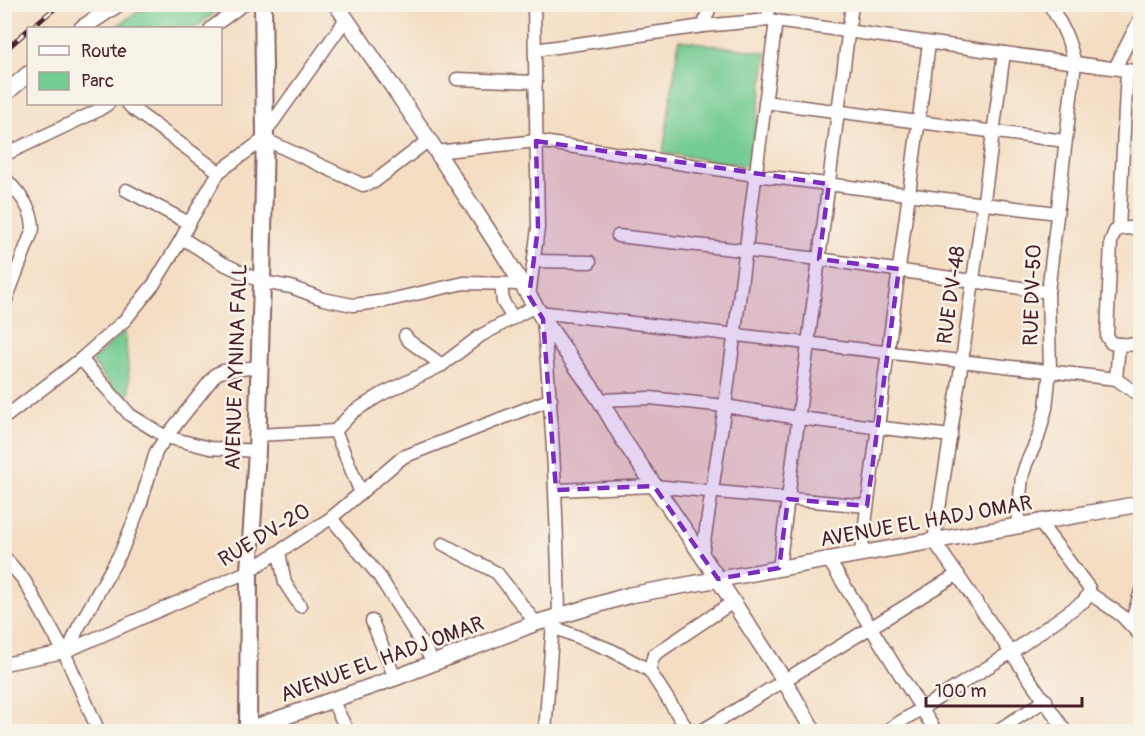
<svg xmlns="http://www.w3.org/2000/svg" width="1145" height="736" font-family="Pangolin,sans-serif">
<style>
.green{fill:#73cc92;stroke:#5e765e;stroke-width:1.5}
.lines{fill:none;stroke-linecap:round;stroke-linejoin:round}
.minor-casing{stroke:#866260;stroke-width:15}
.tertiary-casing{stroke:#866260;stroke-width:18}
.secondary-casing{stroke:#866260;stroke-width:20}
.minor{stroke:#fff;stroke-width:12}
.tertiary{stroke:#fff;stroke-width:15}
.secondary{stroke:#fff;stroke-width:16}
.rail-casing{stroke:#4a1f2b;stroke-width:5}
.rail{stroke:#f7f3e8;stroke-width:3;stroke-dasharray:9;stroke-linecap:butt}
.marked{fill:#7b2cbf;fill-opacity:0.2;stroke:#7b2cbf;stroke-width:4.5;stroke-dasharray:12 8;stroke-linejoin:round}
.labels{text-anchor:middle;stroke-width:5;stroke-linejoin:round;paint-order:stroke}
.street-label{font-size:21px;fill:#4a1f2b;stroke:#f7f3e8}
</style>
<rect width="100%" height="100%" fill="#f7f3e8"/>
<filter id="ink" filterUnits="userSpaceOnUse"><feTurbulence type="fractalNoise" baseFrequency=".0167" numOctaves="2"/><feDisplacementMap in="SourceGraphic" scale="12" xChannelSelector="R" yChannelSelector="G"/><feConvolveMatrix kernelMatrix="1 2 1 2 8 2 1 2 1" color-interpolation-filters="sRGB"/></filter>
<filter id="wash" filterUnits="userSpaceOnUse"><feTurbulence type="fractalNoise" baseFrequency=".008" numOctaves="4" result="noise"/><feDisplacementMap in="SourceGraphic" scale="24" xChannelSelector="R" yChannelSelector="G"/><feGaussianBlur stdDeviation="1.35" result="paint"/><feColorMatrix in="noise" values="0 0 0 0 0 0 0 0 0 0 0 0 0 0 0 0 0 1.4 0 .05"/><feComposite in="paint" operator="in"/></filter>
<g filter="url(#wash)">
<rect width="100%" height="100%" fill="#f4ddc2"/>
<g class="green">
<polygon points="152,4 225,4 225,5 195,28 114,28 136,13"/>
<polygon points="679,40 767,53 750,166 663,153"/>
<polygon points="125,330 130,392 123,402 92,361"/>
</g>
</g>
<g filter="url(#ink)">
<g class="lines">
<g class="minor-casing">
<g id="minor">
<polyline points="768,20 769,4"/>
<polyline points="703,26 711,4"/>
<polyline points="211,28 244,4"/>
<polyline points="535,50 703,26 768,20 1140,72"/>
<polyline points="1004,53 962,361 934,541 1066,732"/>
<polyline points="1115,68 1140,19"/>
<polyline points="1127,70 1119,229 1140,227"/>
<polyline points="457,79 536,82"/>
<polyline points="765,102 1065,141"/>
<polyline points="128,104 133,109 219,172"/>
<polyline points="265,133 346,19"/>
<polyline points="436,152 536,141 755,175 1057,213"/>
<polyline points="4,155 97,111 108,104"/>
<path d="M4,177C18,193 33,207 33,229L4,305"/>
<polyline points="126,190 189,223"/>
<polyline points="1119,229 1115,231 1111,241 1107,337 1111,343 1119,344"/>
<polyline points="618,236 819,259 1048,292"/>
<polyline points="182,238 220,262 262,282 291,287 323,299 353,305 385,301 464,283 522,284"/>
<polyline points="534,261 590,262"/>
<polyline points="501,284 503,302 513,318"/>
<polyline points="529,296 538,228 534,4"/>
<polyline points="539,312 1116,379 1140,396"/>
<path d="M543,320C553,419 557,517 559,615"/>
<polyline points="405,336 409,341 442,365"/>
<polyline points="81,359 130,415 166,437 210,448 257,451"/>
<polyline points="1116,379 1119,344 1140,345"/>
<polyline points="600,400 650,398 725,406 798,418 951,436"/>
<polyline points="4,418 81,359 125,320 154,284 182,238 189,223 219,172 264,139 363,185 374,182 429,140"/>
<polyline points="335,431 361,493"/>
<polyline points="257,435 335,431 353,412 382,394 442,365 480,336 535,306"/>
<polyline points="556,490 654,486 867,506"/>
<polyline points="331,518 379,576 434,663"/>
<polyline points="1040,523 1089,588 1089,593 1121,615 1140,635"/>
<path d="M1017,526L1022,477L1026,464L1038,438L1046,408L1050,370L1048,292L1075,63C1068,37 1063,26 1049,4"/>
<polyline points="443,544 497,573 536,623"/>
<polyline points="279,552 285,583 300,606"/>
<polyline points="861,554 929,43"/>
<polyline points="702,555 725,406 776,21"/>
<polyline points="4,557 24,580 64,652 4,664"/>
<polyline points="828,559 936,732"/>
<polyline points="779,568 852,4"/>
<polyline points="372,621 395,678"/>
<polyline points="1131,624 1140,594"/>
<polyline points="553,627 611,650 649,670 689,732"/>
<polyline points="69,649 78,628 121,552 140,506 156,452 166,437 216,374 223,371 259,367"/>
<polyline points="649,670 654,655 733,602"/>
<polyline points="332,700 348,732"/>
<polyline points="99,732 64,652 249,571 331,518 403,457 551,399"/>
<polyline points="545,732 553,622"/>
<polyline points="700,732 958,574"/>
<polyline points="884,732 1012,652 1084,601 1089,593"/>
<polyline points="995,732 1046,700"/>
</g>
</g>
<g class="tertiary-casing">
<g id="tertiary">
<polyline points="336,4 429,140 506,258 543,319 600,400 624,441 718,579 784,680 814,732"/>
<polyline points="82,28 118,4"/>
<polyline points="4,95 28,74"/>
<polyline points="241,732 395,678 536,623 630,595 1140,504"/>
</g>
</g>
<g class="secondary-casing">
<polyline id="secondary" points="248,732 249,571 257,451 262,282 265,133 263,4"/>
</g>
<use href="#minor" class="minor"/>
<use href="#tertiary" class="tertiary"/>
<use href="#secondary" class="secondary"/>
<g class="rail-casing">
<g id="rail">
<polyline points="31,28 60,4"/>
<polyline points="4,51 28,30"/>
</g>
</g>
<use href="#rail" class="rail"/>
</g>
</g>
<path class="marked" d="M536,141L829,184L819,259L899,269L867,506L788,499L779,568L718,579L654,486L556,490L543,319L529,296L538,228Z"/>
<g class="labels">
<g class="street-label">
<text transform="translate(951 295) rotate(-82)" y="7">RUE DV-48</text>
<text transform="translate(1032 295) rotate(-88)" y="7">RUE DV-50</text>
<text transform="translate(236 367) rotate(-88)" y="7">AVENUE AYNINA FALL</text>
<text transform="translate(926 521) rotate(-10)" y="7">AVENUE EL HADJ OMAR</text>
<text transform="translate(264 535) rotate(-31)" y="7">RUE DV-20</text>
<text transform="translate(382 659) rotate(-20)" y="7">AVENUE EL HADJ OMAR</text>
</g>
</g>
<rect width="1145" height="736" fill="none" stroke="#f7f3e8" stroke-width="24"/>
<rect x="27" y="27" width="195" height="78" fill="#f7f3e8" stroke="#b29e9c" stroke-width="1.5"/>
<rect x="39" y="46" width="30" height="9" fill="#ffffff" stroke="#b29e9c" stroke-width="1.5"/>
<text x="81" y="57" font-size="18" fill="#4a1f2b">Route</text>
<rect x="39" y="72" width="30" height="18" fill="#73cc92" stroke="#b29e9c" stroke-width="1.5"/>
<text x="81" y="87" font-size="18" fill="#4a1f2b">Parc</text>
<path d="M926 697v9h156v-9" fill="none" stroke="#4a1f2b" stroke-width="3"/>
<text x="935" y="697" font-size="18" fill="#4a1f2b" stroke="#f7f3e8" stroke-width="4.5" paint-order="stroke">100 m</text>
</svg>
